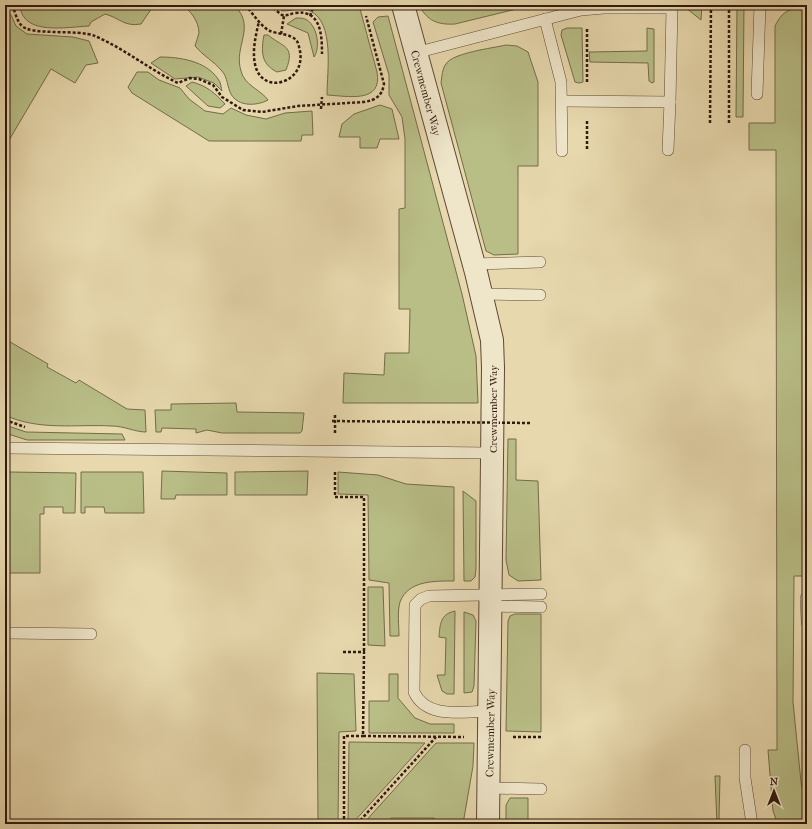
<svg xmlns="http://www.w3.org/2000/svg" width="812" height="829" font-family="'IM FELL French Canon',serif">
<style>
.green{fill:#b9be87;stroke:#746c4a}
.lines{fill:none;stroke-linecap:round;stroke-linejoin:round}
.service-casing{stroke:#5e4936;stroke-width:12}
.minor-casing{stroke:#5e4936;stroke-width:24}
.path{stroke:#30190e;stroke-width:2.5;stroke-dasharray:3 2;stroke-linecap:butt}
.service{stroke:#efe6ca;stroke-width:11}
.minor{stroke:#efe6ca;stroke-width:22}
.path-bridge{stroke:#30190e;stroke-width:2.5;stroke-dasharray:3 2;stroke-linecap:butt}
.labels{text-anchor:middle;stroke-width:3.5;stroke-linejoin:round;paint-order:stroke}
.street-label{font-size:11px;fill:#30190e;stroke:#efe6ca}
</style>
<rect width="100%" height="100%" fill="#e7d8ad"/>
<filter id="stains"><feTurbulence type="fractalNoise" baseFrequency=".005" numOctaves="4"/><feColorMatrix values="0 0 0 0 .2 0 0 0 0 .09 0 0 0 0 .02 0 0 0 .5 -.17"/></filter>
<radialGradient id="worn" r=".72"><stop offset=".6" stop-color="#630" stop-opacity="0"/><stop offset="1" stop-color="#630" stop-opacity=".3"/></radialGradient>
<g class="green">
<path d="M24,5H154L141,24C124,27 120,18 105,14L91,22L89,26C67,27 23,36 20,6Z"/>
<path d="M180,5H234C257,27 233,46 241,71C244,85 261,90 268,100C257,106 238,107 231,94C227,87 228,78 222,71C214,61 203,56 195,46C196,42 198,37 199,33C199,22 190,8 180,5Z"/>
<path d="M275,5H359L377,72C383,104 347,96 327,95C327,72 335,22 310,11C301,7 291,11 282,11Z"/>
<path d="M419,5C430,5 439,7 449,5H533L455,24C438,25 427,21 419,5Z"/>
<polygon points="686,5 702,5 701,20 686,8"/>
<polygon points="737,5 744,5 743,117 736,117"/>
<path d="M807,8V576H794L793,702L801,782L807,811L804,824H782L776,819L773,811L768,750H777L776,150H749V123H775V26C783,10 790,8 807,8Z"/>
<polygon points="5,12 11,15 16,26 27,34 73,37 89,41 98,63 86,65 75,83 51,69 5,147"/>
<polygon points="388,16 462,294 476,356 478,403 343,403 344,373 384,375 385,353 409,353 410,309 399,309 399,209 405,208 405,139 402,117 389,95 389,75 373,22 378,17"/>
<path d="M296,18C299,18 303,18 305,19C317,24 321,47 314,57L308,33L287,24Z"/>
<polygon points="567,28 582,28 583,82 579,83 575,82 561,35 562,30"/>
<polygon points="647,28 654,29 654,82 652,83 649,81 648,63 590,62 589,52 647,51"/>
<path d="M264,35H268C282,47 296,45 286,70L277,72C261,64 261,52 264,35Z"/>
<path d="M506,45L517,46L528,52L538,82V166H518V254L494,255L486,251L441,83C442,76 442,69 446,64C452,53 493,48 506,45Z"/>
<path d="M160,57C180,57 206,61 218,79C221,82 221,88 222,91L214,83L198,77L175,79L151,63Z"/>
<polygon points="137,72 148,72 159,80 180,88 189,99 205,111 223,114 231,108 246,115 266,119 285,113 312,111 313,135 302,135 301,141 209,141 132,93 128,87"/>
<path d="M192,82C207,86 215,93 225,104L220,108L208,106L186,86Z"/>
<polygon points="380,105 392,109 399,139 380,139 377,148 360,148 360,137 339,137 342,124 354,114"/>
<path d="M5,339L48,364L47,367L76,383L79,380L127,409L145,410L146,432C135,432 124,426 112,426C77,424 38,431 5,415Z"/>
<polygon points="236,403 237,412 304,413 302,431 300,433 222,433 207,430 196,433 196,429 162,428 161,432 156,432 155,410 171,410 171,404"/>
<polygon points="5,425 26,432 122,434 125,440 27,440 5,433"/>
<polygon points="508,439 516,439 516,480 538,481 541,580 518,581 509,575 506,560"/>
<polygon points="162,471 227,473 227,495 176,495 175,499 161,499"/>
<polygon points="308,471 307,495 235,495 235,472"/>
<polygon points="10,472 76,473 75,513 63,513 63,507 44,507 44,514 40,514 40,573 5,573 5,474"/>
<polygon points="81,472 143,472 144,513 105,513 104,507 85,507 85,513 81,513"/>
<path d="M338,472L378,475L406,484L454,487V581C436,581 408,580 400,602C397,612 399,625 399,636H390L389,583L369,580L368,495L338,494Z"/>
<polygon points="463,491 476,501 476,569 475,577 471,581 464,581"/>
<polygon points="383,587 385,646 368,645 368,587"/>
<path d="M455,611L454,694H447L442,691L437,675H445L446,638L439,637C440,625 440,614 455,611Z"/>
<polygon points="464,612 473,615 476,621 474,686 472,692 464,693"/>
<polygon points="515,614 541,614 541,732 506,731 508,621 510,616"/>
<polygon points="317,673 354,674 356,731 339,732 338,824 318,824"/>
<polygon points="389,674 398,674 398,698 415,718 430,724 454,724 454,733 369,733 369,701 389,701"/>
<polygon points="349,742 425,743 352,824 348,824"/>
<polygon points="436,743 474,743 473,766 463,824 435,824 434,818 391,818 385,824 363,824"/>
<polygon points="715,776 720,776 719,819 721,824 717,824"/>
<polygon points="510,798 528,798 528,824 506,824 506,805"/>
</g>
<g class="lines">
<g class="service-casing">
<g id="service">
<polyline points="545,19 561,82 562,151"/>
<polyline points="415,53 581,10 604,8 672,8 670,102 563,101"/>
<polyline points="757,94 760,5"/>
<polyline points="668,150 670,102"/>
<polyline points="474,264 540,262"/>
<polyline points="481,294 540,295"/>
<polyline points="5,448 492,453"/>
<polyline points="806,598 807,622"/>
<polyline points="491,606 541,607"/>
<polyline points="5,633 91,634"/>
<path d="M490,711C464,711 427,720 414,692L415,605L421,599L429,596L541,594"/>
<polyline points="745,750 745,778 752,824"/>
<polyline points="489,788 541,789"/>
</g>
</g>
<g class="minor-casing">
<polyline id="minor" points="403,5 476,272 492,340 493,368 488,824"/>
</g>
<g class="path">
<path d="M12,5C15,11 16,19 21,25C29,36 79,29 95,36C125,49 150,70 178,83L190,78L199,79L213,85L222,97L243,110L262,112L298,106L364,102C376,100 382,96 384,84L366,16"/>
<path d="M245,5C253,13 260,26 270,31C277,34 291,34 296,40C299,43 299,48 300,51C306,84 261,96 255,64C252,50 256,35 259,21"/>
<path d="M269,5L282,15C287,16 290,14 295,13C321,9 322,35 322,54"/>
<polyline points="729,5 729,123"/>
<polyline points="5,7 12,5"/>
<polyline points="310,16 314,5"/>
<polyline points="587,29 587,82"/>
<polyline points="281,34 284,16"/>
<polyline points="321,109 322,97"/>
<polyline points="587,121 587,150"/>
<polyline points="710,123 711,5"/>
<polyline points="5,420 25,427"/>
<polyline points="335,433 335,413"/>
<polyline points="335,472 335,497 364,497 364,652"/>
<polyline points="343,652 364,652 363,736 464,737"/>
<polyline points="513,737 541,737"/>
<polyline points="344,824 344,736 363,736"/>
<polyline points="357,824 436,737"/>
</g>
<use href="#service" class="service"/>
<use href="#minor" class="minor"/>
<polyline class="path-bridge" points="332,421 531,423"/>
</g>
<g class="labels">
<g class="street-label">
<text transform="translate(426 93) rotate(75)" y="4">Crewmember Way</text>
<text transform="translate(493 409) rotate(-90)" y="4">Crewmember Way</text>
<text transform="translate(490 733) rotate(-89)" y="4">Crewmember Way</text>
</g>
</g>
<rect width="812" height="829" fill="none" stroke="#e7d8ad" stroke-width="20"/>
<rect x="6" y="6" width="800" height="817" fill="none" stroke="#30190e" stroke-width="2"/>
<rect x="10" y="10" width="792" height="809" fill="none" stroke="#30190e"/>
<g transform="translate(774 791)" stroke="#efe6ca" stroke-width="3" paint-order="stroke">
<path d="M0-3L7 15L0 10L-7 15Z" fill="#30190e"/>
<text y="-6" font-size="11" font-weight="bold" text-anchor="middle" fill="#30190e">N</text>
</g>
<rect width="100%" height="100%" filter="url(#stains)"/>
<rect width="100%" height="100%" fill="url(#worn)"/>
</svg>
